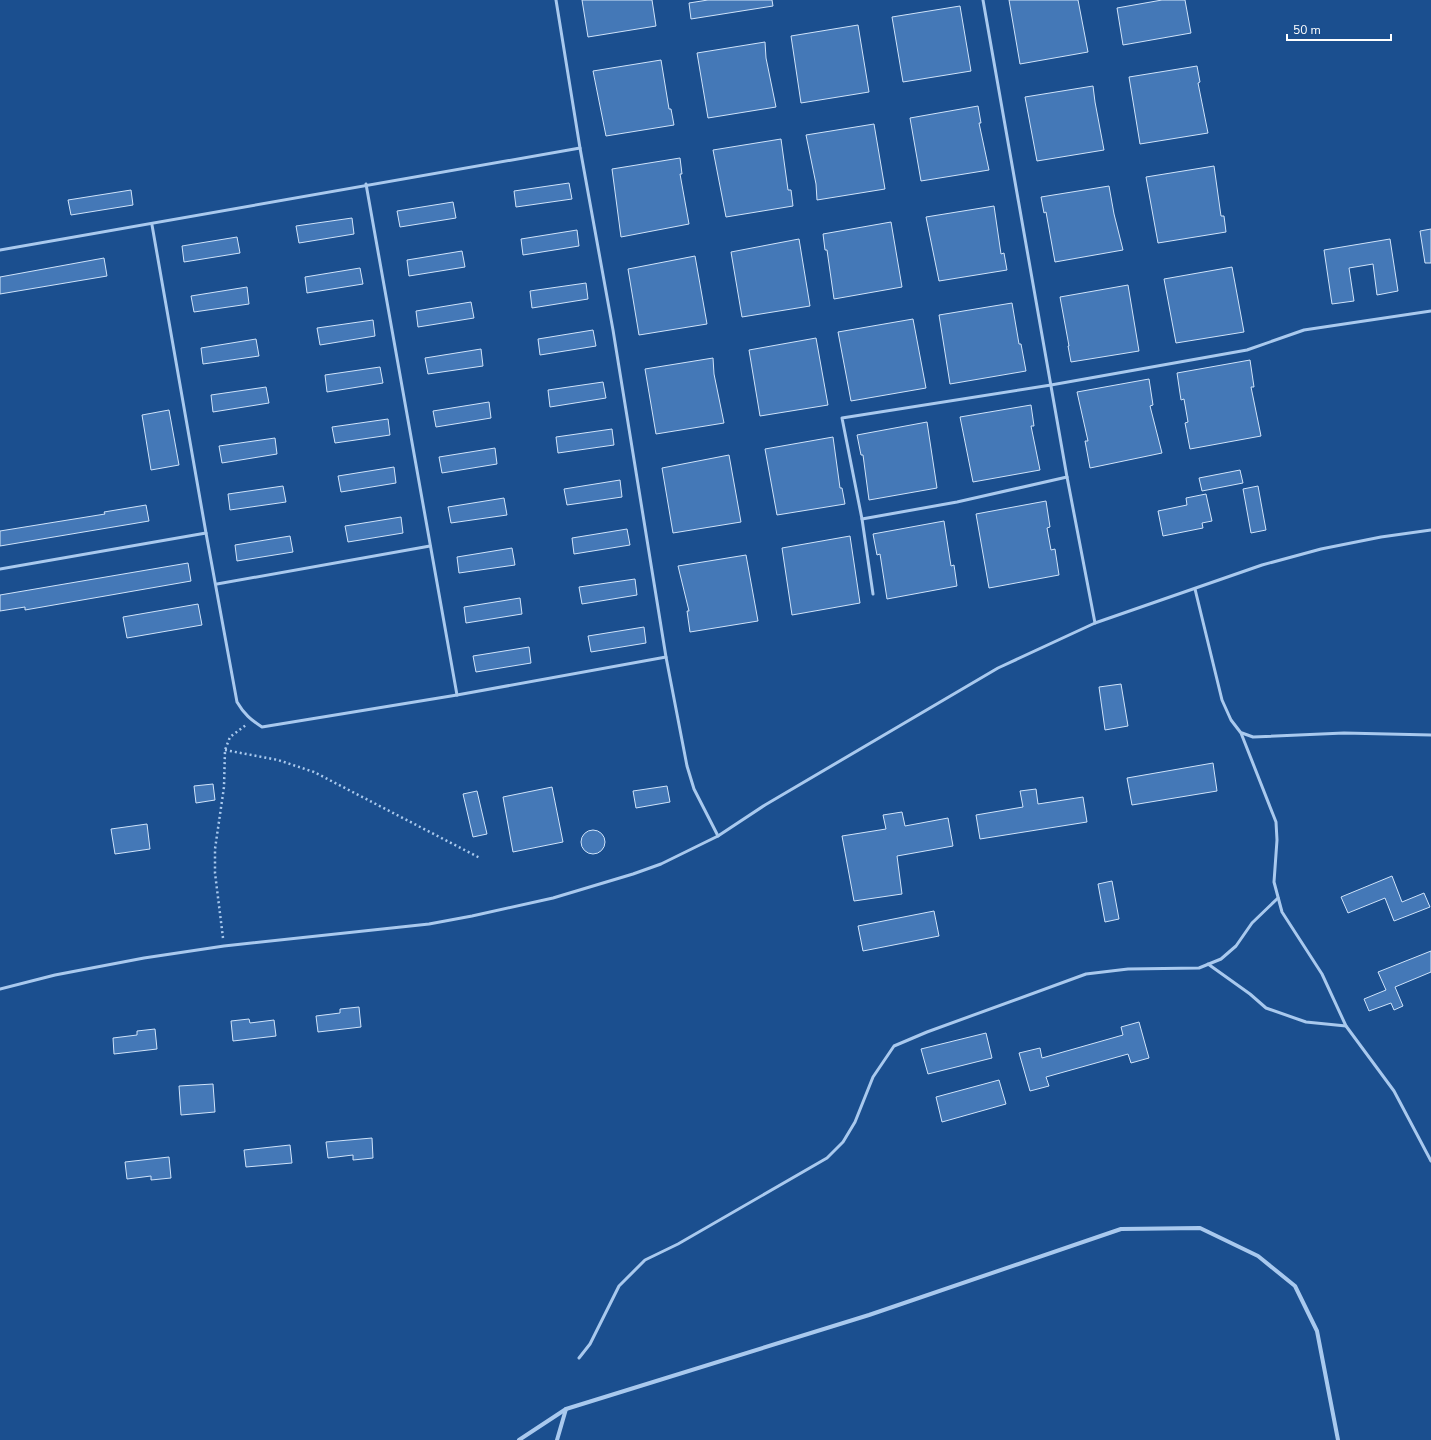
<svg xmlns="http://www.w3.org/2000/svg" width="1431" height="1440" font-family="'Nunito Sans',sans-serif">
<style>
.building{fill:#4478b7;stroke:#cfe3fa}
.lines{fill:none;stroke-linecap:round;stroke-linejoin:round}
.path{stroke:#a9c9ee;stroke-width:2.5;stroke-dasharray:2 3;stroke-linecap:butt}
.service{stroke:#a9c9ee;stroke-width:3}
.minor{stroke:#a9c9ee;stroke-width:4}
</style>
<rect width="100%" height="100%" fill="#1b4f8f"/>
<g class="building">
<polygon points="582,0 652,0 656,26 588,37"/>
<polygon points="708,0 772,0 773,6 691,19 689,3"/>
<polygon points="1009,0 1078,0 1088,52 1020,64"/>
<polygon points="1162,0 1185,0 1191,33 1123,45 1117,8"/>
<polygon points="960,6 971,71 903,82 892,17"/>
<polygon points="858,25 869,92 801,103 791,36"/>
<polygon points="765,42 766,58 776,107 708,118 697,53"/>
<polygon points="661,60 669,109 671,109 674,125 606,136 593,71"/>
<polygon points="1197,66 1200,82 1198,83 1208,133 1140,144 1129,77"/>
<polygon points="1093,86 1095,102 1104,150 1037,161 1025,97"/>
<polygon points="978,106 981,123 979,123 989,170 921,181 910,118"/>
<polygon points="874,124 885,189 817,200 816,184 806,135"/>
<polygon points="781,139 788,190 791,190 793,206 726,217 713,150"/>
<polygon points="680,158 682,174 680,174 689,224 621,237 612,169"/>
<polygon points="1214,166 1221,216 1224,216 1226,232 1158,243 1146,177"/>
<polygon points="569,183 572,199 516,207 514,191"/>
<polygon points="1109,186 1114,214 1123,250 1055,262 1046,212 1044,213 1041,197"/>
<polygon points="131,190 133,205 71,215 68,200"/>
<polygon points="453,202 456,218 400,227 397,211"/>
<polygon points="994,206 1001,254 1004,253 1007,270 939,281 926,217"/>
<polygon points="352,218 354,234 299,243 296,226"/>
<polygon points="891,222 902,287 834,299 827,250 825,250 823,234"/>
<polygon points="1431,229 1431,263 1425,263 1420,231"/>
<polygon points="577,230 579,246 523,255 521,239"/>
<polygon points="237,237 240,253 184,262 182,246"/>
<polygon points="799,239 810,306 742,317 731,252"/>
<polygon points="1390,239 1398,291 1377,295 1373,264 1349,268 1354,301 1332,304 1324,250"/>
<polygon points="462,251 465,267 409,276 407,260"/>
<polygon points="695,256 707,324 639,335 628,269"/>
<polygon points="104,258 107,276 0,294 0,277"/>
<polygon points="1232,267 1244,332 1176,343 1164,279"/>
<polygon points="360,268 363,284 307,293 305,277"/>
<polygon points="586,283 588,299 532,308 530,291"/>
<polygon points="1128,285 1139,351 1071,362 1068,346 1069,346 1060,297"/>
<polygon points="247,287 249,304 194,312 191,296"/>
<polygon points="471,302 474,318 418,327 416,311"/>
<polygon points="1012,303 1019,344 1021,344 1026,371 950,384 939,315"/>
<polygon points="913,319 926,388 851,401 838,332"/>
<polygon points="373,320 375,336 320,345 317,328"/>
<polygon points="593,330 596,346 540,355 538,339"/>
<polygon points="816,338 828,405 760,416 749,350"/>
<polygon points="256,339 259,356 203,364 201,348"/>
<polygon points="481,349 483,366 428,374 425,358"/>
<polygon points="713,358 714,374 724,423 656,434 645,369"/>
<polygon points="1250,360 1254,387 1251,387 1261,436 1190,449 1185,423 1188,422 1184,399 1181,400 1177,373"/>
<polygon points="380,367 383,383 327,392 325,375"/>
<polygon points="1149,379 1153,405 1150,406 1162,453 1090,468 1085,441 1088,441 1077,392"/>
<polygon points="603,382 606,398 550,407 548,390"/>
<polygon points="266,387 269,403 213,412 211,395"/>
<polygon points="489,402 491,418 436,427 433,411"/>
<polygon points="1031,405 1034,426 1031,426 1040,470 973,482 960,417"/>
<polygon points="169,410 179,465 151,470 142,415"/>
<polygon points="388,419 390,435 335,443 332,427"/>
<polygon points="927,422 937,488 869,500 863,455 861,455 857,435"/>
<polygon points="612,429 614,445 558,453 556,437"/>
<polygon points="833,437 840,488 842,488 845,504 777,515 765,449"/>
<polygon points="275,438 277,454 222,463 219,446"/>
<polygon points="495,448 497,464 442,473 439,457"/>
<polygon points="729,455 741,522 673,533 662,468"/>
<polygon points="394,467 396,483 341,492 338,476"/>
<polygon points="1240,470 1243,483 1202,491 1199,478"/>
<polygon points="620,480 622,497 567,505 564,489"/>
<polygon points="283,486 286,502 230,510 228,494"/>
<polygon points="1258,486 1266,530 1251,533 1243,489"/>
<polygon points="1206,494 1212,521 1202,523 1203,528 1163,536 1158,511 1187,505 1186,498"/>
<polygon points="504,498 507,515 451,523 448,507"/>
<polygon points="1046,501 1050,527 1047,528 1051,550 1055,549 1059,575 989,588 976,514"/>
<polygon points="146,505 149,521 0,546 0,531 105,514 104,512"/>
<polygon points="401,517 403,533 348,542 345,526"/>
<polygon points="944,521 951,566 954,565 957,586 887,599 880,554 877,555 873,534"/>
<polygon points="627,529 630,545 574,554 572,538"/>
<polygon points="290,536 293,552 237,561 235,545"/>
<polygon points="850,536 860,603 792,615 782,548"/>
<polygon points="512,548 515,565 459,573 457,557"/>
<polygon points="746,555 758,621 690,632 687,611 689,611 678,566"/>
<polygon points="188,563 191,581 25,610 25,607 0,611 0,595"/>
<polygon points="635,579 637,595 582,604 579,587"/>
<polygon points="520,598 522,614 466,623 464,607"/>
<polygon points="198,604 202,625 127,638 123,617"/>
<polygon points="644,627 646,643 591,652 588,636"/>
<polygon points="529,647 531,663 476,672 473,656"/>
<polygon points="1121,684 1128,726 1105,730 1099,687"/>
<polygon points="1213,763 1217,791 1132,805 1127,778"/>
<polygon points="213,784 215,800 196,803 194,786"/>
<polygon points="667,786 670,802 636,808 633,791"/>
<polygon points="552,787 563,842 513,852 503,797"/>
<polygon points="1036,789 1038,804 1083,797 1087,822 980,839 976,815 1023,807 1020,791"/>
<polygon points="477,791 487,834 473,837 463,794"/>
<polygon points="902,812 905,826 948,818 953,846 897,856 902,894 854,901 842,836 886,829 883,815"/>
<polygon points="147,824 150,849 115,854 111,829"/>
<circle cx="593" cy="842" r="12"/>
<polygon points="1392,876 1402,902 1424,893 1430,907 1394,921 1385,898 1348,913 1341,897"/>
<polygon points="1112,881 1119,919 1105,922 1098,884"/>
<polygon points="934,911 939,936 863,951 858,926"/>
<polygon points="1431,951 1431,972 1395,987 1403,1006 1394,1010 1391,1003 1369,1011 1364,999 1386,990 1378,972"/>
<polygon points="359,1007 361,1027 318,1032 316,1016 340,1013 340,1009"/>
<polygon points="249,1019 250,1023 274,1020 276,1036 233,1041 231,1021"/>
<polygon points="1139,1022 1149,1058 1131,1063 1128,1054 1046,1077 1049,1086 1030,1091 1019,1053 1040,1048 1042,1058 1123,1035 1121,1027"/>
<polygon points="155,1029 157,1049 114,1054 113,1038 137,1035 137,1031"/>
<polygon points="986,1033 992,1058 928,1074 921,1049"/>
<polygon points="999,1080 1006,1104 942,1122 936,1097"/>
<polygon points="213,1084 215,1112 181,1115 179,1086"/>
<polygon points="372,1138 373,1158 353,1160 353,1155 328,1158 326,1142"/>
<polygon points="290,1145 292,1163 246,1167 244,1150"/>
<polygon points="169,1157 171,1178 151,1180 151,1176 127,1179 125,1162"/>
</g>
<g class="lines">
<g class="path">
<polyline points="225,750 278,760 314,772 480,858"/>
<polyline points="223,938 215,873 215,849 224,787 225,750 230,737 246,725"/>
</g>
<g class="service">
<polyline points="556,0 580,148 613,330 666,657 687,766 694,789 718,836"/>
<polyline points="983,0 1067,477 1095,623"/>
<polyline points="366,184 457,695"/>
<path d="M152,225L206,533L237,702C244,714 251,720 262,727L457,695L666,657"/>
<polyline points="0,250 580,148"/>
<polyline points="862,519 957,502 1067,477"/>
<polyline points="0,569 206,533"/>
<polyline points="217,584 430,546"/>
<polyline points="1195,589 1222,700 1231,720 1241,733 1276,822 1277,840 1274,882 1282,912 1322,974 1346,1026 1394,1091 1431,1161"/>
<polyline points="873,594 862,519 842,418 1051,385 1247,350 1304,330 1431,311"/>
<polyline points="1242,733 1253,737 1344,733 1431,735"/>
<polyline points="1208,964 1250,994 1266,1008 1306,1022 1346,1026"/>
<polyline points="0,989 55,975 144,958 224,946 429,924 472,916 553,898 633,874 661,864 718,836 765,805 998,668 1095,623 1262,565 1321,549 1381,537 1431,530"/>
<polyline points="579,1358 590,1344 619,1286 645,1260 678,1244 827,1158 843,1142 855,1122 873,1077 894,1046 927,1032 1086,974 1128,969 1199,968 1221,959 1236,946 1252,923 1278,898"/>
</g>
<g class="minor">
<polyline points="519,1440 566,1409 869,1315 1121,1229 1200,1228 1258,1256 1295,1286 1317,1331 1338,1440"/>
<polyline points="557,1440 566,1409"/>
</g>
</g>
<path d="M1287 34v6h104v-6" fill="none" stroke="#ffffff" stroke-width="2"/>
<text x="1293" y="34" font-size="12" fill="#ffffff" stroke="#1b4f8f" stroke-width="3" paint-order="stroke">50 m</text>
</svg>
